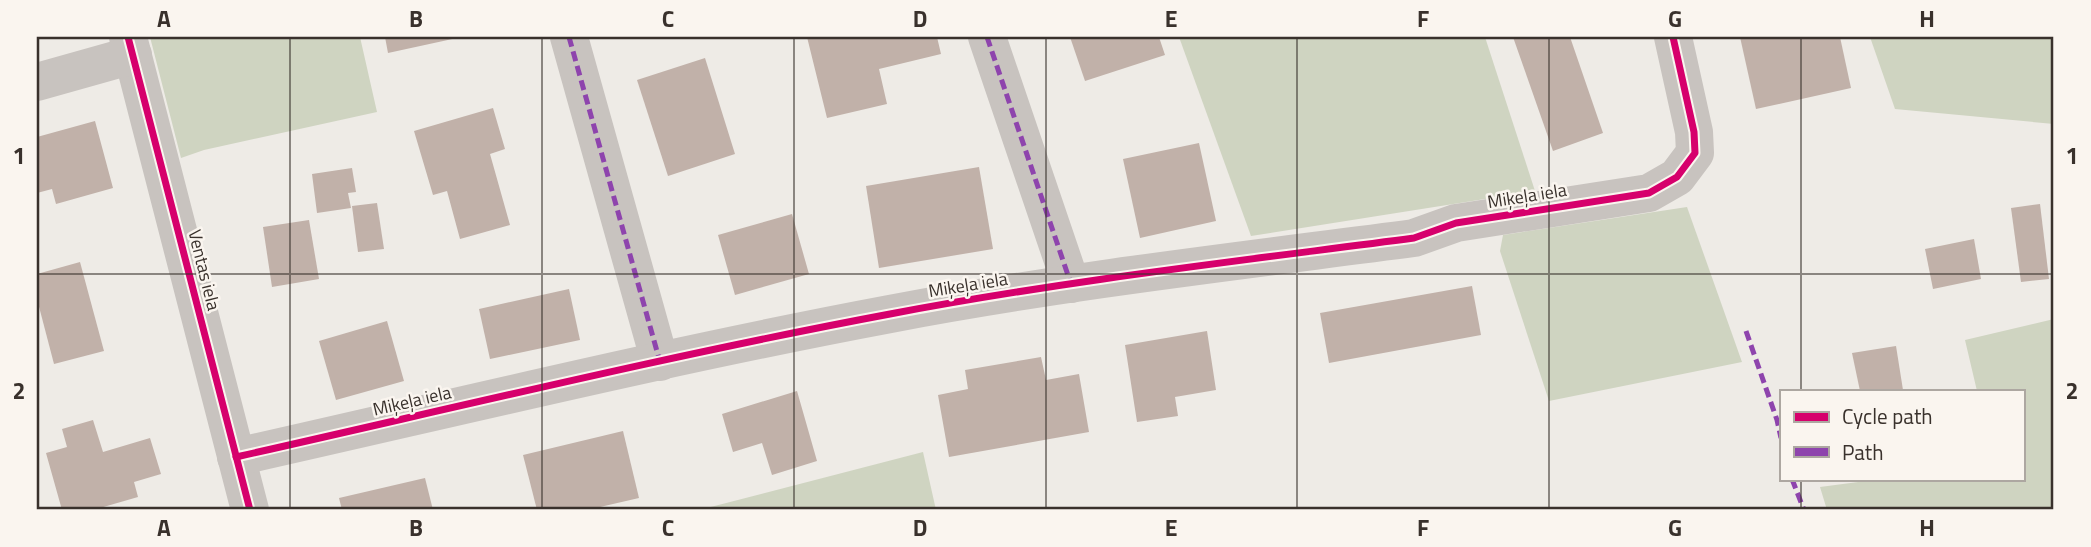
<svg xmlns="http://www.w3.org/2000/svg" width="2091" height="547" font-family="'Titillium Web',sans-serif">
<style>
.green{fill:#cfd4c1}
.building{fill:#c1b1a9}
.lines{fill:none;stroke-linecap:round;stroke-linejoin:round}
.minor{stroke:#c8c3bf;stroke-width:38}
.quiet{stroke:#8e44ad;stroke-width:5;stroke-dasharray:10 5;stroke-linecap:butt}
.cycleway-casing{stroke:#faf5ef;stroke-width:11}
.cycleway{stroke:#d6006c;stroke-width:7}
.grid{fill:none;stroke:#39312c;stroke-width:2;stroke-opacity:0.55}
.labels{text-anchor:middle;stroke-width:5;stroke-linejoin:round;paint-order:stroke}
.street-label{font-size:18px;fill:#39312c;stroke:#faf5ef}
.neatline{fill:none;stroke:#39312c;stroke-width:2.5}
.grid-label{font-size:23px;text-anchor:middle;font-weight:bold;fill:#39312c}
</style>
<rect width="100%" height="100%" fill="#eeebe6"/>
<g class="green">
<polygon points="150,37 360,37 377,112 204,150 181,158"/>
<polygon points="1179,37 1485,37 1535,191 1251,236"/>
<polygon points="1870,37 2054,37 2054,124 1895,109"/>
<polygon points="1687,207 1742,362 1549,401 1500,251 1503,235"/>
<polygon points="2054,319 2054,510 1827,510 1820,487 1881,479 2023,479 2023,391 1977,391 1965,340"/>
<polygon points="923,452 936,510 699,510"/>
</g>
<g class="building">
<polygon points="385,37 457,37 457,38 388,53"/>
<polygon points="807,37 937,37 941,54 879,69 887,104 827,118"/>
<polygon points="1070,37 1159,37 1165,55 1085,81"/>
<polygon points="1513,37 1570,37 1603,133 1553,151"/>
<polygon points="1740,37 1840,37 1851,88 1756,109"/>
<polygon points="705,58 735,154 668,176 637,80"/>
<polygon points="493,108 505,149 490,154 510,225 460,239 447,191 433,195 414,131"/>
<polygon points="95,121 113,188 56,204 52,189 37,193 37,137"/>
<polygon points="1199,143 1216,221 1140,238 1123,159"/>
<polygon points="979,167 993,249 879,268 866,186"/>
<polygon points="352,168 356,192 348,193 351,208 317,213 312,174"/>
<polygon points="377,203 384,249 358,252 352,206"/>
<polygon points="2040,204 2049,279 2021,282 2011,208"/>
<polygon points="792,214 809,274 735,295 718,235"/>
<polygon points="309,220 319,279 272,287 263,227"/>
<polygon points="1974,239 1981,279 1933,289 1925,249"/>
<polygon points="80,262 104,351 54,364 37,299 37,274"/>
<polygon points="1472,286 1481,335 1329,363 1320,313"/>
<polygon points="569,289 580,340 490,359 479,309"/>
<polygon points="387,321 404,381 336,400 319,341"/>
<polygon points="1207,331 1216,390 1175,397 1178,416 1137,422 1125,345"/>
<polygon points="1896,346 1903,390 1860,391 1852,353"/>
<polygon points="1041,357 1046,380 1079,374 1089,432 949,457 938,395 968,389 965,370"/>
<polygon points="797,391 817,461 772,475 762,443 733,452 722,414"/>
<polygon points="93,420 103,452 150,438 161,474 134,482 138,497 93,510 62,510 46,453 67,447 62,429"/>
<polygon points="623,431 639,498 587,510 537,510 523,455"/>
<polygon points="425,478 433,510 342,510 339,498"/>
</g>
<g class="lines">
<g class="minor">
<polyline points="128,37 250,510"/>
<polyline points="569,37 660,362"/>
<polyline points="987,37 1071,284"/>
<polyline points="37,82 133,55"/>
<path d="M236,457C454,408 671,355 890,314C1063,281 1239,261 1414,238L1456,223L1649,193L1677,177L1695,153L1694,132L1673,37"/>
</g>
<g class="quiet">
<polyline points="569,37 660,362"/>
<polyline points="987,37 1071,284"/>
<polyline points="1746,331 1777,420 1781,438"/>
<polyline points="1792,479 1804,510"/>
</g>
<g class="cycleway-casing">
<g id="cycleway">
<polyline points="128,37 250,510"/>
<path d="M236,457C454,408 671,355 890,314C1063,281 1239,261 1414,238L1456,223L1649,193L1677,177L1695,153L1694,132L1673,37"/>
</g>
</g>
<use href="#cycleway" class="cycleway"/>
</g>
<path class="grid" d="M290,37V510M542,37V510M794,37V510M1046,37V510M1297,37V510M1549,37V510M1801,37V391M37,274H2054M1801,479V510"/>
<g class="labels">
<g class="street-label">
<text transform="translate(1527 196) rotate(-9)" y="6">Miķeļa iela</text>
<text transform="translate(204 270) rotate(76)" y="6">Ventas iela</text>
<text transform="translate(968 285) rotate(-9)" y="6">Miķeļa iela</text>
<text transform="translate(412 401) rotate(-13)" y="6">Miķeļa iela</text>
</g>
</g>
<rect width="2091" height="547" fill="none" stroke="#faf5ef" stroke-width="77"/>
<rect x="1780" y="390" width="245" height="91" fill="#faf5ef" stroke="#ada7a1" stroke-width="2"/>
<rect x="1794" y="412" width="35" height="10" fill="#d6006c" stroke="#ada7a1" stroke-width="2"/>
<text x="1842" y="424" font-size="21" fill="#39312c">Cycle path</text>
<rect x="1794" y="447" width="35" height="10" fill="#8e44ad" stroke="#ada7a1" stroke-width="2"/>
<text x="1842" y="460" font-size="21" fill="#39312c">Path</text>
<rect x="38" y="38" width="2014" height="470" class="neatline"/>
<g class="grid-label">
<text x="164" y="27">A</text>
<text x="416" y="27">B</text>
<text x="668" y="27">C</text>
<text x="920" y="27">D</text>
<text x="1171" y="27">E</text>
<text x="1423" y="27">F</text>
<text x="1675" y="27">G</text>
<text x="1927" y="27">H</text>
<text x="19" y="164">1</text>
<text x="2072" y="164">1</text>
<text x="19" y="399">2</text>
<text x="2072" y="399">2</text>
<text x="164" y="536">A</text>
<text x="416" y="536">B</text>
<text x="668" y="536">C</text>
<text x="920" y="536">D</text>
<text x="1171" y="536">E</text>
<text x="1423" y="536">F</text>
<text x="1675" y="536">G</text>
<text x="1927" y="536">H</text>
</g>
</svg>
